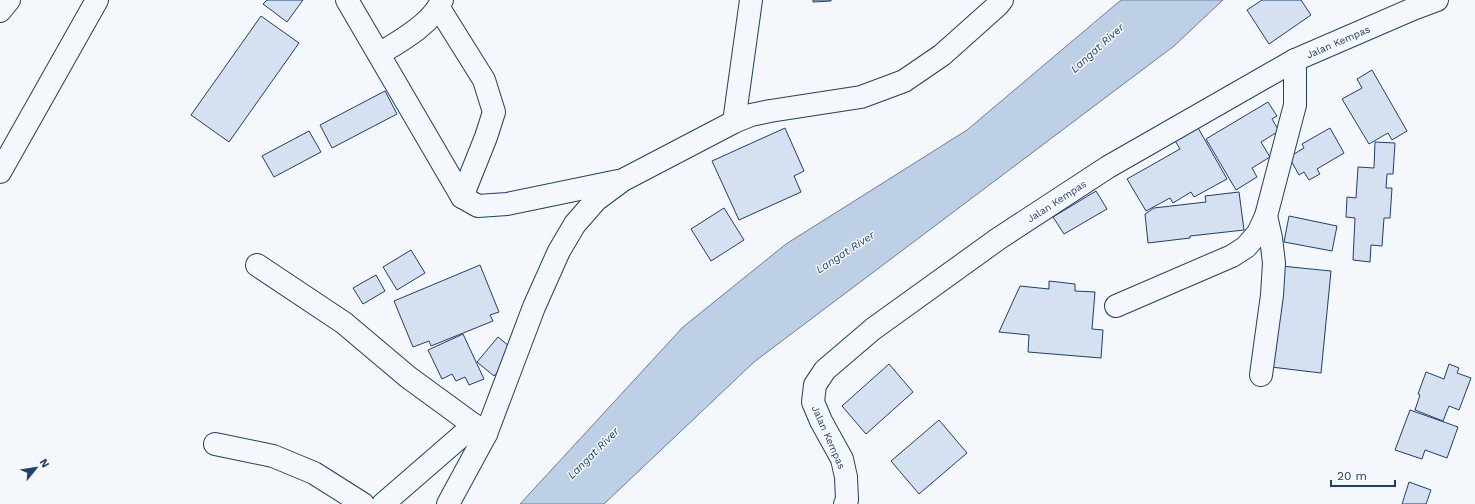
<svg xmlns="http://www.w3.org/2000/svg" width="1475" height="504" font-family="'Work Sans',sans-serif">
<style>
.water{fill:#bed0e5;stroke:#687fa3}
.building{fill:#d5e0f0;stroke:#1d3f73}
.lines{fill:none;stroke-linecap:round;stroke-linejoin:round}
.minor-casing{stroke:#1d3f73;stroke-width:24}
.highway-casing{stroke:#1d3f73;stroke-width:24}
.minor{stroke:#f4f7fb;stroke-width:22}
.highway{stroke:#f4f7fb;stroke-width:22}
.labels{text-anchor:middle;stroke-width:3;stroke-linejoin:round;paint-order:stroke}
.street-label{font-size:10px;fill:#1d3f73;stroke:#f4f7fb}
.water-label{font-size:11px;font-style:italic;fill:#1d3f73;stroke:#f4f7fb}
</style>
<rect width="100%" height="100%" fill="#f4f7fb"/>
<polygon class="water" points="1121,0 1223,0 1174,46 754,362 604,504 520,504 683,327 786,244 967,130"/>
<g class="building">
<polygon points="267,0 303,0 287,22 263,4"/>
<polygon points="813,0 831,0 831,1 813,2"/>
<polygon points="1262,0 1301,0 1311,15 1269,44 1247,10"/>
<polygon points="261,16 299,43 229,142 191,115"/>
<polygon points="1372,70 1407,131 1392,140 1388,133 1369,144 1342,99 1362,88 1357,79"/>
<polygon points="385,91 397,114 332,148 320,125"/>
<polygon points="1268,102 1277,116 1272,119 1279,131 1261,142 1270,157 1252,168 1257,177 1236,190 1206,139"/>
<polygon points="1197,126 1227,179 1194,197 1191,192 1173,203 1170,198 1146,211 1127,179 1180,149 1174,139"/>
<polygon points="785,128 804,171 794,176 801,192 739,220 712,161"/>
<polygon points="1330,128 1344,153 1317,169 1320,174 1309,180 1304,172 1299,175 1289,157 1304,148 1302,144"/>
<polygon points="309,131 321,152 274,177 262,156"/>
<polygon points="1375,142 1395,143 1393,174 1387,174 1386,188 1392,188 1390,218 1384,218 1382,246 1371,245 1370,262 1353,260 1355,218 1346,217 1347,197 1356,198 1358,167 1374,168"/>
<polygon points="1096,191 1107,209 1064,234 1053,217"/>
<polygon points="1239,192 1244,230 1190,236 1190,238 1148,243 1145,214 1154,208 1206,202 1205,196"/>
<polygon points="724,208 744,240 711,261 691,229"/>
<polygon points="1289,216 1337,226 1332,251 1284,242"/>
<polygon points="411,250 425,273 397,290 383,267"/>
<polygon points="480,265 499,312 490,315 493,321 431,346 429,341 413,347 394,301"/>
<polygon points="1281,266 1331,271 1321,373 1271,367"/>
<polygon points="376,275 385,291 363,304 353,288"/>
<polygon points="1049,281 1075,284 1075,291 1095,292 1092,329 1103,330 1101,358 1028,352 1029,335 999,332 1020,286 1049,289"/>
<polygon points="463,334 484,379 469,385 465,377 456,381 452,374 442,379 428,350"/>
<polygon points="498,337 515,351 494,376 477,362"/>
<polygon points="889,364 913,392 866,434 842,406"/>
<polygon points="1449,364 1459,368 1457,373 1471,378 1459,410 1449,406 1443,421 1415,410 1420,395 1418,394 1426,372 1444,379"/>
<polygon points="1410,410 1458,427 1447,458 1425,450 1422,459 1395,450"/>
<polygon points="939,420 967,453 919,494 891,461"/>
<polygon points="1409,482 1431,490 1426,504 1402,504"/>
</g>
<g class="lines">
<g class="minor-casing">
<g id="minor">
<polyline points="347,0 462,197 478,206 507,204 618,181"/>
<polyline points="439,8 484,80 494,112 486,137 462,197"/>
<path d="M379,54C399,42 433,23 442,0"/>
<polyline points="734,122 751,0"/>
<polyline points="257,265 344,323 408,377 486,434"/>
<polyline points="1116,306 1232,256 1246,247 1258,233 1266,216 1295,105 1295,60"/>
<polyline points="1261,375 1272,295 1274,263 1271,238 1266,216"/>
<polyline points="215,444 273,456 314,473 363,504"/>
<polyline points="383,504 474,425"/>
<polyline points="448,504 486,434 534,307 559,251 575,224 596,200 623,180 734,122 751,115 770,111 861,97 904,81 942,55 998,5 1002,0"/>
<path id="s1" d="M845,504L847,500L846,477L842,459L821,421L813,402L815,385L825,370L873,329L998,239L1108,167L1295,60L1413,9L1437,0"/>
</g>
</g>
<g class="highway-casing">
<g id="highway">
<polyline points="0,11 9,0"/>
<polyline points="0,172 97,0"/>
</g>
</g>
<use href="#minor" class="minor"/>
<use href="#highway" class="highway"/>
</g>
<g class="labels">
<g class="street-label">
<text dy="4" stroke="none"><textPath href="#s1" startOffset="756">Jalan Kempas</textPath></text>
<text dy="4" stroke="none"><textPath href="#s1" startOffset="432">Jalan Kempas</textPath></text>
<text transform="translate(829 437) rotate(66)" y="4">Jalan Kempas</text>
</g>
<g class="water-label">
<text transform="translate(1097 48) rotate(-42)" y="4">Langat River</text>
<text transform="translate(845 252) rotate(-33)" y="4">Langat River</text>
<text transform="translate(593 453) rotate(-45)" y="4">Langat River</text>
</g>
</g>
<g transform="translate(36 468) rotate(60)" stroke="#f4f7fb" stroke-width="3" paint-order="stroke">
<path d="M0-3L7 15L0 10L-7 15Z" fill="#1d3f73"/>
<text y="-6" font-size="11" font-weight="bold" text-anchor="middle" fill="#1d3f73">N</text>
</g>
<path d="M1331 480v6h64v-6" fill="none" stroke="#1d3f73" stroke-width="2"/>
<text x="1337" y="480" font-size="12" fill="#1d3f73" stroke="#f4f7fb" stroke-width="3" paint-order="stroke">20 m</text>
</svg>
